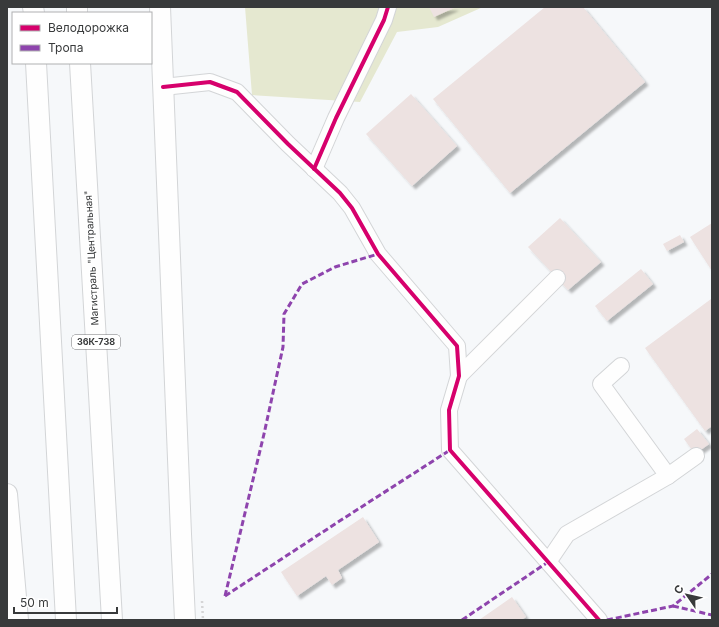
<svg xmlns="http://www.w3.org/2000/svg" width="719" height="627" font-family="Inter,sans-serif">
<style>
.green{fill:#e5e8d0}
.building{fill:#ede2e1;filter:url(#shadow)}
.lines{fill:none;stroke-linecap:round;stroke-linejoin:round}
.minor-casing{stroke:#d3d5d7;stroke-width:18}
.major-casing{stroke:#d3d5d7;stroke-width:22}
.path{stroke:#d5d5d6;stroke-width:2.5;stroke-dasharray:2 3;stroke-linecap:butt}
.minor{stroke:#fefefe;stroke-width:16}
.major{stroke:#fefefe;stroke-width:20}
.quiet{stroke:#8e44ad;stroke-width:3;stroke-dasharray:6 3;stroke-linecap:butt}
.cycleway-casing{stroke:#fff;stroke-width:6}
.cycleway{stroke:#d6006c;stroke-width:4}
.labels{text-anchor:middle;stroke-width:3;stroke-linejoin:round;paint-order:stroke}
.shield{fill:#fff;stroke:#747576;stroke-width:1}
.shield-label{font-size:9px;font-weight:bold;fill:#383a3b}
.street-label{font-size:10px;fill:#383a3b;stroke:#fff}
</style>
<defs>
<filter id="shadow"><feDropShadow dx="3.5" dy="3.5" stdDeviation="1" flood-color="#0004"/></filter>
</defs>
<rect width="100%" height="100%" fill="#f6f8fa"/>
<polygon class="green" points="245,7 483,7 438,27 397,32 360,102 252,95"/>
<g class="building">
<polygon points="429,7 456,7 434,17"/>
<polygon points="545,7 583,7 645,82 510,193 433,99"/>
<polygon points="411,94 457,146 412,186 366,134"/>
<polygon points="560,218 601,262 568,290 528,247"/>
<polygon points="712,223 712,271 690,237"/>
<polygon points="680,235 684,242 667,251 663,244"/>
<polygon points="641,269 653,284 607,321 595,306"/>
<polygon points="711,299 712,301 712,426 705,431 645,348"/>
<polygon points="697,429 709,444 695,454 684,439"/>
<polygon points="363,517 379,542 338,570 342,578 332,585 326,576 297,596 281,572"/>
<polygon points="512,597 526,617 521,620 479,620"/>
</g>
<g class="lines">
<g class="minor-casing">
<g id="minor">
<polyline points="163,87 210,82 237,92 288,144 340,193 352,208 378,254 457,346 459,376 449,410 450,450 599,620"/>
<polyline points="314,169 336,118 384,20 388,7"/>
<polyline points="621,366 601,384 668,476"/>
<polyline points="459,376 557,278"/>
<polyline points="548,562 567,534 668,476 696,456"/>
</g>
</g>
<g class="major-casing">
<g id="major">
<polyline points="33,7 34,13"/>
<polyline points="77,7 77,13"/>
<polyline points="160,7 181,534 185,620"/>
<polyline points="36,63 66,620"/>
<polyline points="80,63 112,620"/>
<polyline points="7,494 18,620"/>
</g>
</g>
<polyline class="path" points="202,601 203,620"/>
<use href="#minor" class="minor"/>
<use href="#major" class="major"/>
<g class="quiet">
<polyline points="225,596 264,434 283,347 284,314 302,284 335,267 378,254"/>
<polyline points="225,596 335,524 450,450"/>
<polyline points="673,606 712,615"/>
<polyline points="462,620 548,562"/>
<polyline points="607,620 673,606 712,574"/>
</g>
<g class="cycleway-casing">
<g id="cycleway">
<polyline points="163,87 210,82 237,92 288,144 340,193 352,208 378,254 457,346 459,376 449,410 450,450 599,620"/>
<polyline points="314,169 336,118 384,20 388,7"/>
</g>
</g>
<use href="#cycleway" class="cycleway"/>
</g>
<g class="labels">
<rect class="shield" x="72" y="335" width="48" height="14" rx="3"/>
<g class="shield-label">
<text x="96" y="345">36К-738</text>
</g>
<g class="street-label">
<text transform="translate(91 258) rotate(-93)" y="4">Магистраль "Центральная"</text>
</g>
</g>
<rect width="719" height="627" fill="none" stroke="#383a3b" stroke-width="16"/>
<rect x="12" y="12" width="140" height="52" fill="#ffffff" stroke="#afb0b1"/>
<rect x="20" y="25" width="20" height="6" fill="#d6006c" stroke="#afb0b1"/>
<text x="48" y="32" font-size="12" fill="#383a3b">Велодорожка</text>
<rect x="20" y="45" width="20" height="6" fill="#8e44ad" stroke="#afb0b1"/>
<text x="48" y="52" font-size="12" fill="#383a3b">Тропа</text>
<g transform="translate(687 595) rotate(304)" stroke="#ffffff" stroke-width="3" paint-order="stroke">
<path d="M0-3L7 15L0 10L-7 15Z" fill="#383a3b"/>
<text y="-6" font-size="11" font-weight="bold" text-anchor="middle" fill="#383a3b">С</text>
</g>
<path d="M14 607v6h103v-6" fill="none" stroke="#383a3b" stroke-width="2"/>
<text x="20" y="607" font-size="12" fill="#383a3b" stroke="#ffffff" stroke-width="3" paint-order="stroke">50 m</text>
</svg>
